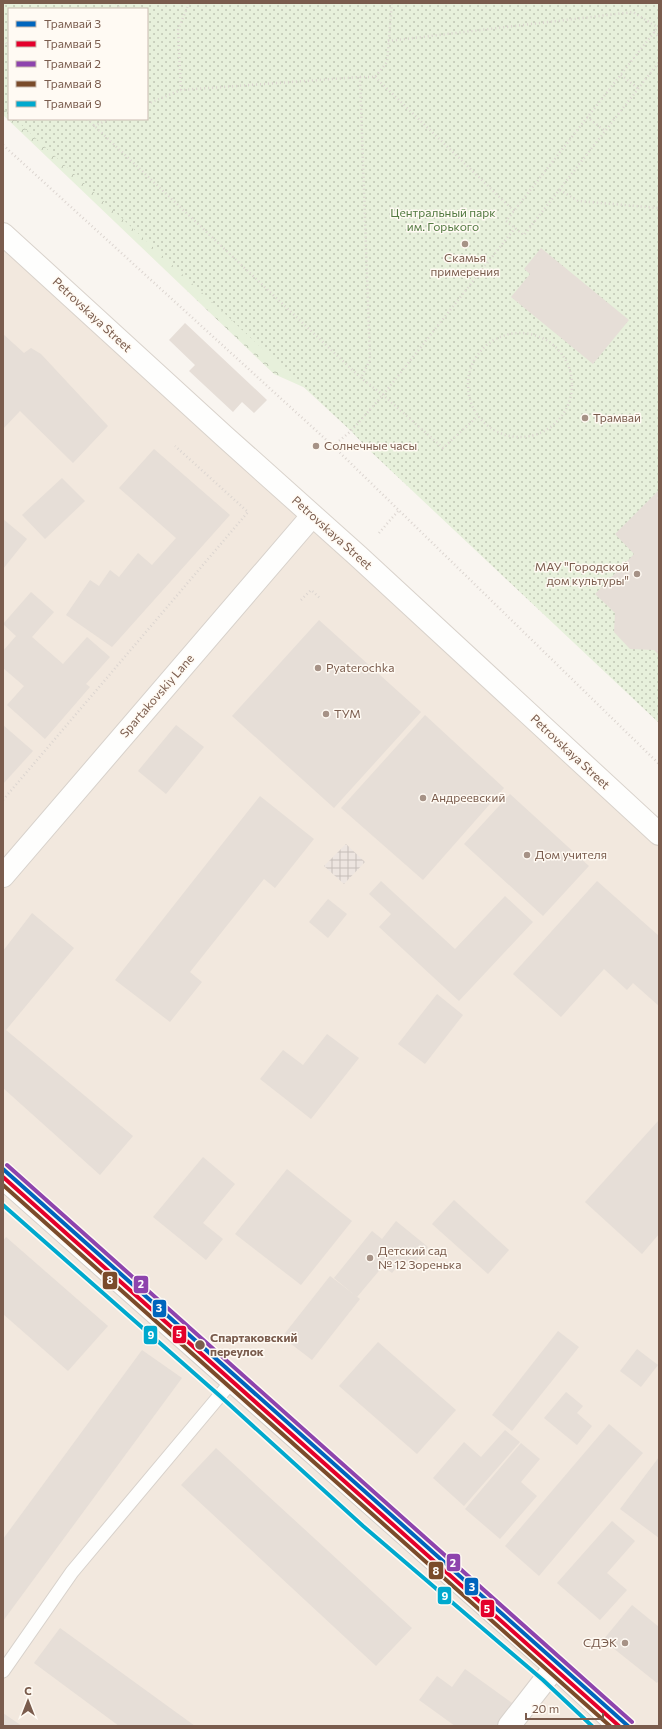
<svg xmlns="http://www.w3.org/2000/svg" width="662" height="1729" font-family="Commissioner,sans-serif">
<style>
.residential{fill:#f2e8de}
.industrial{fill:url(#industrial-grid)}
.forest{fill:url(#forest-crowns)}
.park{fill:url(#park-dots)}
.building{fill:#e6ded7}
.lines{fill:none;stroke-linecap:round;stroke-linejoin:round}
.lane-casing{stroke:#d7d1cb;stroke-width:15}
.street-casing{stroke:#d7d1cb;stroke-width:24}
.secondary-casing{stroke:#d9d2cb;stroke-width:24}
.path{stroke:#dcd5d0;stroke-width:2.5;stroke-dasharray:1 3;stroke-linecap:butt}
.lane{stroke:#fefefd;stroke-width:13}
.street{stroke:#fefefd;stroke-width:22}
.secondary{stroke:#fefefd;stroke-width:22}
.tram-1-casing{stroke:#fffaf3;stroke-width:7}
.tram-2-casing{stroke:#fffaf3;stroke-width:7}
.tram-3-casing{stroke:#fffaf3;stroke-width:7}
.tram-4-casing{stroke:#fffaf3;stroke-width:7}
.tram-5-casing{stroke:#fffaf3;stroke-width:7}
.tram-1{stroke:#0065bd;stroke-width:4}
.tram-2{stroke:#e4002b;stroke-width:4}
.tram-3{stroke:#8e44ad;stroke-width:4}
.tram-4{stroke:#7a4b2a;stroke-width:4}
.tram-5{stroke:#00a9ce;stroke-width:4}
.poi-dot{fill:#a69286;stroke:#fffaf3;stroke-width:1.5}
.stop-dot{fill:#7a5c4d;stroke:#fffaf3;stroke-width:1.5}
.labels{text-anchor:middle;stroke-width:3;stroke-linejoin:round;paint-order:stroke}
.park-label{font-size:12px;fill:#537a41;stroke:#fffaf3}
.poi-label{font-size:12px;fill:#7a5c4d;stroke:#fffaf3;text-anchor:start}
.street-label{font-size:12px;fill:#7a5c4d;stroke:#fffaf3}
.stop-label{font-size:12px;font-weight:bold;fill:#7a5c4d;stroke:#fffaf3;text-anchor:start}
.line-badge{stroke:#fffaf3;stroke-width:1.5}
.badge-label{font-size:11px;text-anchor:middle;font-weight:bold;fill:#fff}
</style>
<defs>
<pattern id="industrial-grid" width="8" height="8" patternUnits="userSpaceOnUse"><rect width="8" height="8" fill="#ede5e0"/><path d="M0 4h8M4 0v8" fill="none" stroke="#c5bdb8"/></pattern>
<pattern id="forest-crowns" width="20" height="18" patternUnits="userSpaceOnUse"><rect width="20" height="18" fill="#e7f0db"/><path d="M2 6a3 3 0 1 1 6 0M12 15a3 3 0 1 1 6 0" fill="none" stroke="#c0c6b4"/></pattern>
<pattern id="park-dots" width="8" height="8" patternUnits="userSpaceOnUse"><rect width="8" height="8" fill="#e7f0db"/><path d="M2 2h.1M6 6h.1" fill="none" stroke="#c0c6b4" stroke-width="1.8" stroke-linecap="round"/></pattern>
</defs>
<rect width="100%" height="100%" fill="#f9f5f0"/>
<polygon class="residential" points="3,232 659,834 659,1726 3,1726"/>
<polygon class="industrial" points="346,844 365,862 344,884 324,866"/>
<polygon class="forest" points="3,56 9,61 9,119 71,119 357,411 274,374 3,115"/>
<polygon class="park" points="3,3 659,3 659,723 367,448 351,431 15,119 147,119 147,9 9,9 9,114 3,108"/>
<g class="building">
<polygon points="541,248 629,320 593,364 511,297 530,274 524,269"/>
<polygon points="185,323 267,400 254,413 242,402 233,412 189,371 195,365 169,340"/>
<polygon points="3,334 24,353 31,348 41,354 108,426 73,463 20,411 3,429"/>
<polygon points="154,449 230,515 112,647 66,615 90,580 99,586 110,570 119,577 138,553 152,565 176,538 119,488"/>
<polygon points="62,478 85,501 45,539 22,515"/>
<polygon points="659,490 659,655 654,650 630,649 614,632 615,613 595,594 634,554 615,534"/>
<polygon points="3,519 27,539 3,569"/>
<polygon points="31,592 54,612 32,637 63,664 87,637 110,657 86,684 90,687 45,739 7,705 24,686 3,668 3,651 16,636 3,624"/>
<polygon points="319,620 421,712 334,808 232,716"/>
<polygon points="425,715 504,788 423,880 341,808"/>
<polygon points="3,725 33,751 3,784"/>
<polygon points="176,725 204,747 166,794 138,771"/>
<polygon points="510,794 589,866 543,916 464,844"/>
<polygon points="260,796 314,839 275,888 264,879 190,972 202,982 170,1022 115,980"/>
<polygon points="381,881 455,949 505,896 533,922 459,1001 379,927 391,914 369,894"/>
<polygon points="597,881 659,936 659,1006 633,983 627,990 604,969 561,1017 513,974"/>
<polygon points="328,899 347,914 328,938 309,922"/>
<polygon points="32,913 74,948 6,1030 133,1136 100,1175 3,1088 3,951"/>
<polygon points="437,994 463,1015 425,1064 398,1044"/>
<polygon points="327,1034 359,1058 311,1119 260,1079 283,1050 303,1065"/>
<polygon points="659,1120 659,1234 642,1254 585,1202"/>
<polygon points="203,1157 235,1184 203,1223 223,1239 206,1260 153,1217"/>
<polygon points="287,1169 352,1221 301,1285 235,1234"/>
<polygon points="454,1200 509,1250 488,1274 432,1224"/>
<polygon points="396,1221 428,1247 412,1265 404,1259 392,1273 383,1266 357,1297 334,1278 372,1231 382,1239"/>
<polygon points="6,1237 108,1326 68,1371 3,1314 3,1241"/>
<polygon points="330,1276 360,1299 312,1360 282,1337"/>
<polygon points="558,1331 579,1347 512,1431 492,1415"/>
<polygon points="378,1342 456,1410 417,1454 339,1386"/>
<polygon points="637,1349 658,1365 641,1387 620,1371"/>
<polygon points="142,1350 182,1378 3,1621 3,1539"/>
<polygon points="566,1392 583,1406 577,1413 592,1426 577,1445 544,1418"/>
<polygon points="609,1424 643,1453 539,1576 505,1546"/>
<polygon points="505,1430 520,1442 464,1506 433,1478 464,1442 481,1457"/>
<polygon points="521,1443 540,1459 521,1482 537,1496 500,1539 465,1509"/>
<polygon points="216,1448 412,1628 376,1666 181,1485"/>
<polygon points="659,1457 659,1538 620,1509"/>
<polygon points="612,1521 635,1541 607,1573 627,1590 600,1620 557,1583"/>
<polygon points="632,1605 659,1627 659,1680 657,1683 603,1640"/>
<polygon points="60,1628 195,1726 119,1726 34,1663"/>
<polygon points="465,1669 512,1703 496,1726 455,1726 419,1700 437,1676 452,1687"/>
<polygon points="3,1713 22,1726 3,1726"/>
</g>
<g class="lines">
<g class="lane-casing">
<polyline id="lane" points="3,1671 72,1572 232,1381"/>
</g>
<g class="street-casing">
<g id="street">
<polyline points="3,876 312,516"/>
<polyline points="3,1178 555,1667 619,1726"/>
<polyline points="509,1726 555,1667"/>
</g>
</g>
<g class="secondary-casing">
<polyline id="secondary" points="3,234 224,436 358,556 659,834"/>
</g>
<g class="path">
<polyline points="116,3 120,9"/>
<polyline points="659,26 506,221 524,235 659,62"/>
<polyline points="654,32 659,37"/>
<polyline points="3,40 9,46"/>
<polyline points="388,41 633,12 657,27"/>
<polyline points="621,75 639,89"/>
<polyline points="360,77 375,77 387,62 392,3"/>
<polyline points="375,77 514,211"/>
<polyline points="181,90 178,30 189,3"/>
<polyline points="147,104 181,90 360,77 370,360 361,378"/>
<polyline points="587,117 605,131"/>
<polyline points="87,119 361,378 383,395 443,448 478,416"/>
<polyline points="94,126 110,119"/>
<polyline points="3,145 333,446 659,764"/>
<polyline points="560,190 578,201 659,208"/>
<circle cx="520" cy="385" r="52"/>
<polyline points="333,446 351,431 383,395 515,228"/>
<polyline points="379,533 399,510"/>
<polyline points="301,600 311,590 321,599"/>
<polyline points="3,800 248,512 175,446"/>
</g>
<use href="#lane" class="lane"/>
<use href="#street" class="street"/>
<use href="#secondary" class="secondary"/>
<g class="tram-1-casing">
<polyline id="tram-1" points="3,1169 628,1726"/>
</g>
<g class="tram-2-casing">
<polyline id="tram-2" points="3,1177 619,1726"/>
</g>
<g class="tram-3-casing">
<polyline id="tram-3" points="7,1165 632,1722"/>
</g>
<g class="tram-4-casing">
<polyline id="tram-4" points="3,1185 610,1726"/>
</g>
<g class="tram-5-casing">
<polyline id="tram-5" points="3,1205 220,1396 363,1526 543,1680 592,1726"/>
</g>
<use href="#tram-1" class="tram-1"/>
<use href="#tram-2" class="tram-2"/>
<use href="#tram-3" class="tram-3"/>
<use href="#tram-4" class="tram-4"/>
<use href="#tram-5" class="tram-5"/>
</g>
<g class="poi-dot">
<circle cx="465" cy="244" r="4"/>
<circle cx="585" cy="418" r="4"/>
<circle cx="316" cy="446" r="4"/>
<circle cx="637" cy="574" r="4"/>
<circle cx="318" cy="668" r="4"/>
<circle cx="326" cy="714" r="4"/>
<circle cx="423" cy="798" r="4"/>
<circle cx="527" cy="855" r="4"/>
<circle cx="370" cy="1258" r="4"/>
<circle cx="625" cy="1643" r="4"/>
</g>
<circle class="stop-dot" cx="200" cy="1345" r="5.5"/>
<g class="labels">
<g class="park-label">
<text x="443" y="217">Центральный парк<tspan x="443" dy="14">им. Горького</tspan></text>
</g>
<g class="poi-label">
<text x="465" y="262" text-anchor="middle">Скамья<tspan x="465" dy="14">примерения</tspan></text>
<text x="593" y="422">Трамвай</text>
<text x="324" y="450">Солнечные часы</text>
<text x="629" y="571" text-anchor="end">МАУ "Городской<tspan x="629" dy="14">дом культуры"</tspan></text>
<text x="326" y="672">Pyaterochka</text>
<text x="334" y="718">ТУМ</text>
<text x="431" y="802">Андреевский</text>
<text x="535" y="859">Дом учителя</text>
<text x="378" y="1255">Детский сад<tspan x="378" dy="14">№ 12 Зоренька</tspan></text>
<text x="617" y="1647" text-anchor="end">СДЭК</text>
</g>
<g class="street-label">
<text transform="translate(92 315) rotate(43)" y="4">Petrovskaya Street</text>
<text transform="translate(332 533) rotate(42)" y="4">Petrovskaya Street</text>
<text transform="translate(157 696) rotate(-49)" y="4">Spartakovskiy Lane</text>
<text transform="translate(570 752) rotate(43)" y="4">Petrovskaya Street</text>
</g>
<g class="stop-label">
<text x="210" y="1342">Спартаковский<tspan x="210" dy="14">переулок</tspan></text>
</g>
</g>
<g class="line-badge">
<rect x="102" y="1271" width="16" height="19" rx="4" fill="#7a4b2a"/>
<rect x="133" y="1275" width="16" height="19" rx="4" fill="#8e44ad"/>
<rect x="152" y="1299" width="15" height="19" rx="4" fill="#0065bd"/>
<rect x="172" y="1325" width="15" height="19" rx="4" fill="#e4002b"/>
<rect x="143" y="1325" width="15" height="20" rx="4" fill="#00a9ce"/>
<rect x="446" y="1553" width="15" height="19" rx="4" fill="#8e44ad"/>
<rect x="428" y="1561" width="16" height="19" rx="4" fill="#7a4b2a"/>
<rect x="464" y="1577" width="15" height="19" rx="4" fill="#0065bd"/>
<rect x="437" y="1586" width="15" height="19" rx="4" fill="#00a9ce"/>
<rect x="480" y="1599" width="15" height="19" rx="4" fill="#e4002b"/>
</g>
<g class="badge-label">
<text x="110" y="1284">8</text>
<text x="141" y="1288">2</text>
<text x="159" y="1312">3</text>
<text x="179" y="1338">5</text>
<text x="151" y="1339">9</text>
<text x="453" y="1567">2</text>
<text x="436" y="1575">8</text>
<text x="472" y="1591">3</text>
<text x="445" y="1600">9</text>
<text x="487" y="1613">5</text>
</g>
<rect width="662" height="1729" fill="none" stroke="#7a5c4d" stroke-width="8"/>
<rect x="8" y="8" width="140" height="112" fill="#fffaf3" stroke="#cabbb1"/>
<rect x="16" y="21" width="20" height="6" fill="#0065bd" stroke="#cabbb1"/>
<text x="44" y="28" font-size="12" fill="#7a5c4d">Трамвай 3</text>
<rect x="16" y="41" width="20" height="6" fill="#e4002b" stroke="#cabbb1"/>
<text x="44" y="48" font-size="12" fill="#7a5c4d">Трамвай 5</text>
<rect x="16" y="61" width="20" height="6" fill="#8e44ad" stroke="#cabbb1"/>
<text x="44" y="68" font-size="12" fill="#7a5c4d">Трамвай 2</text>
<rect x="16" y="81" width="20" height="6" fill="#7a4b2a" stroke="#cabbb1"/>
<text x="44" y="88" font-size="12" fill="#7a5c4d">Трамвай 8</text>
<rect x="16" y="101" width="20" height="6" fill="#00a9ce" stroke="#cabbb1"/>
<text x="44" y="108" font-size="12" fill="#7a5c4d">Трамвай 9</text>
<g transform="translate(28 1701)" stroke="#fffaf3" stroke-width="3" paint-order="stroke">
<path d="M0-3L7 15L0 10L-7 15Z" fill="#7a5c4d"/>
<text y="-6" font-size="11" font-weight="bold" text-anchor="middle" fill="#7a5c4d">С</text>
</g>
<path d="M526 1713v6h77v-6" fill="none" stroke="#7a5c4d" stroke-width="2"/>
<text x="532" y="1713" font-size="12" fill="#7a5c4d" stroke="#fffaf3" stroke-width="3" paint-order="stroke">20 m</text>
</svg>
